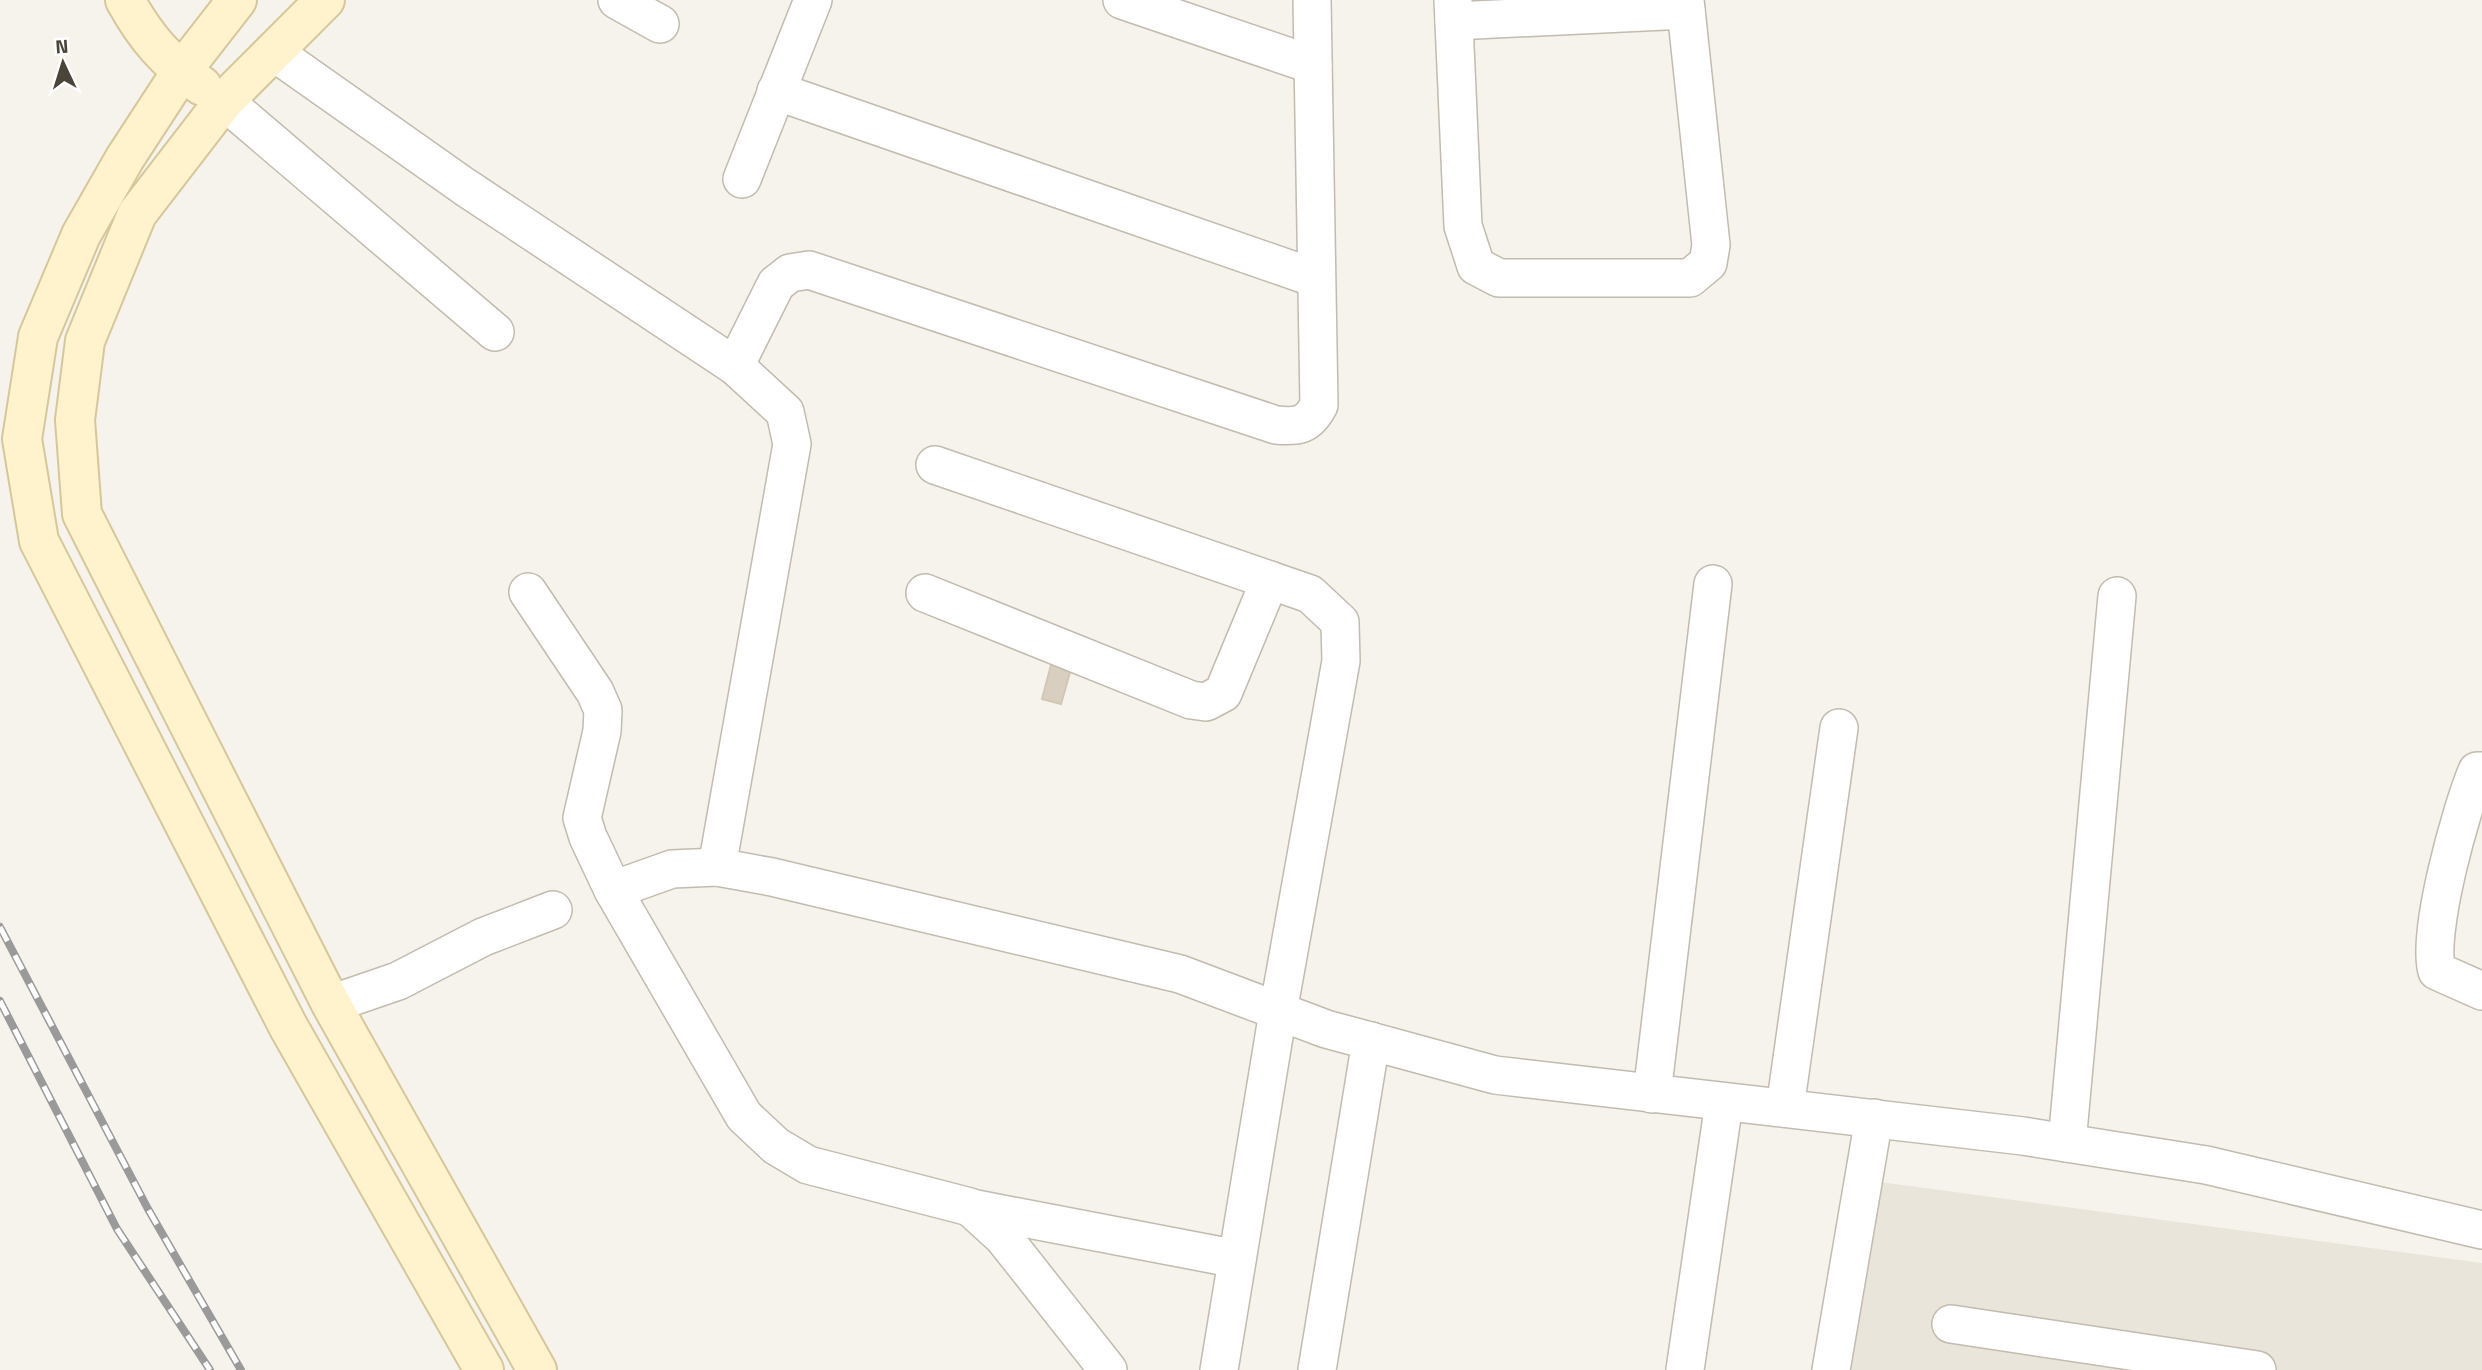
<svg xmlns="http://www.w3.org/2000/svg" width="2482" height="1370" font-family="'Titillium Web',sans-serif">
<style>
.residential{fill:#eae5da}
.building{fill:#d8cfc1;stroke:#d3c7b4;stroke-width:2}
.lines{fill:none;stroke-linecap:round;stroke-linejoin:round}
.street-casing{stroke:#c2bbae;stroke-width:40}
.secondary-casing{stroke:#d6c79b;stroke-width:42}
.street{stroke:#fff;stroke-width:37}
.secondary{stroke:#fff3cd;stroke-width:38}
.rail-casing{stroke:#9a9a9a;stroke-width:8}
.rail{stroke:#fff;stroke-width:5;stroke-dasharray:16;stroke-linecap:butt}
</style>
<rect width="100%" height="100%" fill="#f6f3ec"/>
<polygon class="residential" points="1851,1178 2482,1263 2482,1370 1825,1370"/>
<polygon class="building" points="1055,650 1075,655 1061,704 1042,699"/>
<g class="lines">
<g class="street-casing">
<g id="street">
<polyline points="617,0 660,24"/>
<polyline points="1122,0 1313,65"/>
<polyline points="1453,0 1463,226 1476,266 1499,278 1690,278 1708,263 1711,245 1685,0"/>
<polyline points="1454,21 1686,10"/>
<path d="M275,53L465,187L735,366L776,284L790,273L809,270L1276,425C1298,427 1308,426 1319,405L1312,0"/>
<polyline points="776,91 1315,278"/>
<polyline points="224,101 495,332"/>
<polyline points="742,179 813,0"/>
<polyline points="935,465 1310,594 1340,622 1341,661 1278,1012 1219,1370"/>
<polyline points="528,592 595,692 603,710 602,731 582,818 588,837 613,890 744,1116 776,1146 808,1165 970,1207 1003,1237 1108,1370"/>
<polyline points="925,593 1191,700 1206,702 1223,693 1270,580"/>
<path d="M2482,771H2477C2461,809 2426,934 2437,971L2482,991"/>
<polyline points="717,867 792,444 785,412 735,366"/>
<polyline points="613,890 672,869 717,867 772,877 1180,974 1326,1029 1495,1075 2023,1136 2206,1165 2482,1230"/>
<polyline points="331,1004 398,981 483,937 553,910"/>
<polyline points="1652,1094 1713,584"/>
<polyline points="1785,1108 1839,728"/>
<polyline points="2067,1143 2117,596"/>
<polyline points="971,1208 1237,1259"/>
<polyline points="1951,1324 2257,1370"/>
<polyline points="1317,1370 1371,1041"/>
<polyline points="1685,1370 1724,1103"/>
<polyline points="1831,1370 1874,1118"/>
</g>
</g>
<g class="secondary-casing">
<g id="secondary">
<path d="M125,0C146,38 166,61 202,86"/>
<polyline points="237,0 181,72 125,158 81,235 38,337 22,439 39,541 288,1026 484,1370"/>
<polyline points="325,0 224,101 137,214 85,341 75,420 82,514 331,1004 537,1370"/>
</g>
</g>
<use href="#street" class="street"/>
<use href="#secondary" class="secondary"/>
<g class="rail-casing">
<g id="rail">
<polyline points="0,927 148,1209 241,1370"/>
<polyline points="0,1001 117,1229 210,1370"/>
</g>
</g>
<use href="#rail" class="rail"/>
</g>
<g transform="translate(63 63) rotate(356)" stroke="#ffffff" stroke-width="5" paint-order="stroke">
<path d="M0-5L12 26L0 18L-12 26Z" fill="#4b4439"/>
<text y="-10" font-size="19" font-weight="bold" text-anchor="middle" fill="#4b4439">N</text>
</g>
</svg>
